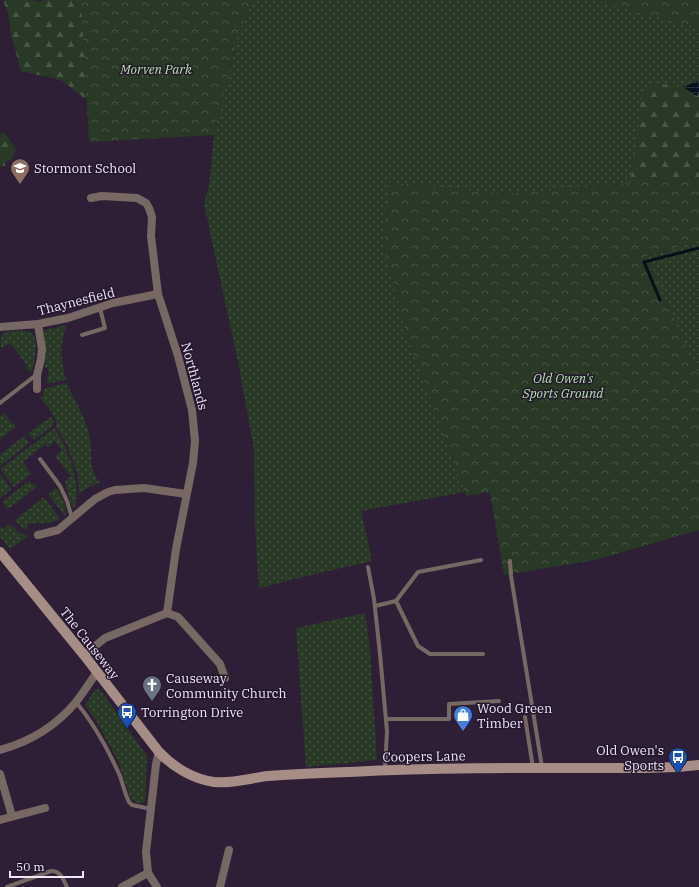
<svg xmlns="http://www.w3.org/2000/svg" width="699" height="887" font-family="'IBM Plex Serif',serif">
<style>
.grass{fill:url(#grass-dots)}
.forest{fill:url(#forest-firs)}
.park{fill:url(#park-crowns)}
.water{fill:url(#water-rules)}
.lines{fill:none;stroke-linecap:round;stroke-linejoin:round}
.stream{stroke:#031219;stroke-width:3}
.lane{stroke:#786863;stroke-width:4}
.street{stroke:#786863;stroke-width:8}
.secondary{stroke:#a68d86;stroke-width:10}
.labels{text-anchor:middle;stroke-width:3;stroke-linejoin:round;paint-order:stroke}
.park-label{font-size:13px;font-style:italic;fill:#aee4a6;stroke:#24162d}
.poi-label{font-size:13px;fill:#efe6f6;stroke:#24162d;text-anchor:start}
.street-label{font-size:13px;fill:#efe6f6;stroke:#24162d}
</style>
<defs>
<pattern id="grass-dots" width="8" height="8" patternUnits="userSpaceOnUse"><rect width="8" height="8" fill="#283925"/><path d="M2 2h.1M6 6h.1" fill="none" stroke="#485645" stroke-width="1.8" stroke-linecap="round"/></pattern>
<pattern id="forest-firs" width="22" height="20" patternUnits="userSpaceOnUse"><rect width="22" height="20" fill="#283925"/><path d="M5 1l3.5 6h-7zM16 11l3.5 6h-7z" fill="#485645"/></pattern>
<pattern id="park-crowns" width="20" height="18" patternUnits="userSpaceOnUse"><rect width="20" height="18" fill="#283925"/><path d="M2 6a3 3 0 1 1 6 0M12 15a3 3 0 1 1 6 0" fill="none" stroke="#485645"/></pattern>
<pattern id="water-rules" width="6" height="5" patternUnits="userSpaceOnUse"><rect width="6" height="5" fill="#031219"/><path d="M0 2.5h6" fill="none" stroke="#28343b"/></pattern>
</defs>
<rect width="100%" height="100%" fill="#2e1f37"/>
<g class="grass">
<polygon points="253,0 594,0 699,28 699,177 506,194 388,182 384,248 405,330 465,492 361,511 372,561 315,574 259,588 255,525 254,449 238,362 204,204 209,186 214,135 238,35"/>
<polygon points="699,241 699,383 647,256"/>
<path d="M67,325C59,344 61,360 66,380L47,384L49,370L45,367L46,355L44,334L45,330Z"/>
<path d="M9,331C15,331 23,330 29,332C41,336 34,362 32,371L30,372L25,366L27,365L10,343L2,348L0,345L2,334Z"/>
<path d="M66,383C75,401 87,419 90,440C92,454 89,472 100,482L84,490L79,494L78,476L67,445L56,427L57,423L51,411L39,397L43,396L44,389Z"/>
<polygon points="4,413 12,424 14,423 16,427 0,439 0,416"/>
<polygon points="51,417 54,422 53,425 34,440 28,433"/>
<path d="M54,428C68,447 83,487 74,509L70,501L65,482L71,476L55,456L62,450L55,441L48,447L45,444L23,462L31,474L14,487L0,469Z"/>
<polygon points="24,436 29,443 0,466 0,455"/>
<polygon points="0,474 12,489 0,498"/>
<polygon points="29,481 32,484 33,483 37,487 8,509 2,502"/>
<path d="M56,488C63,497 66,504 66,515L65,516L48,494Z"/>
<path d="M44,497L60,519C50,524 39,524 28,523L27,530L21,527L15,520Z"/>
<polygon points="10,524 20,533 28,536 10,549 0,537 0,526 3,529"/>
<polygon points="365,613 370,650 377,760 306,767 296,628"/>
<path d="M98,689L101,691L147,756L145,802C140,805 135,803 131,799L118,761L96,720L85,705L95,690Z"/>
</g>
<g class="forest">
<polygon points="3,0 33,0 37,2 44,0 81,0 87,100 61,80 21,71 11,34 8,13"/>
<polygon points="699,80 699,177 630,183 637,139 640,103 647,87 655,83 683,87"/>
<polygon points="5,133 16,149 11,160 5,161 5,166 0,166 0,134"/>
</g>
<g class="park">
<polygon points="81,0 253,0 238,35 214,135 89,142"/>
<polygon points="594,0 699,0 699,28"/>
<polygon points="699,177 699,241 647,256 699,376 699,530 595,560 504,575 490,492 466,496 405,330 384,248 388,182 506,194"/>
</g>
<polygon class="water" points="698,81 699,92 697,96 683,87"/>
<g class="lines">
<polyline class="stream" points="660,300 644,262 699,248"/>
<g class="lane">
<polyline points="82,335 105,328 100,308"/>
<polyline points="0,403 36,375"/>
<polyline points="40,459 60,486 67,501 72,518"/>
<polyline points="510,561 511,576 542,767"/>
<polyline points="368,567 374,599 380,654 387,731 385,769"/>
<polyline points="396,601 418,572 481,560"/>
<polyline points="375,606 396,601 418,646 430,654 483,654"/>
<path d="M76,702C95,725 108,749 120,776C123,785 125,794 129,802L132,805L151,809"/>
<polyline points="525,717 533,768"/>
<polyline points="386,719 449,719 449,704 499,701"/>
<path d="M7,887L51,871C61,871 63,879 67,887"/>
</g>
<g class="street">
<polyline points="91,198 102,196 137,198 146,203 149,208 152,217 151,236 158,294 178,356 192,410 195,441 193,463 176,549 167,613"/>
<polyline points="0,327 38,324 68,318 113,303 158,294"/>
<polyline points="37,389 37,375 41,359 42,349 38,324"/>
<polyline points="38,535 58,530 95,499 108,492 115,490 144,488 186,494"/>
<polyline points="84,655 105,638 167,613 178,617 220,664 225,678"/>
<path d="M0,750C29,742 56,726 76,702C83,693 90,682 97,672"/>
<polyline points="0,774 12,816"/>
<polyline points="0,820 45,808"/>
<polyline points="122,887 148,873"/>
<polyline points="157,887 148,873 146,852 156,764 159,752"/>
<polyline points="220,887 229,850"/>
</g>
<path class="secondary" d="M0,552L84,655L159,752C173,767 193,779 214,782C232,784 251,778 268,776C295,774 323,773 350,772C448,767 546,768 644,768L677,767L699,765"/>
</g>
<defs>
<g id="school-pin" transform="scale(1)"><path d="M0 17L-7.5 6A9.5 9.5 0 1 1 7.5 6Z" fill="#8d6e63" stroke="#24162d"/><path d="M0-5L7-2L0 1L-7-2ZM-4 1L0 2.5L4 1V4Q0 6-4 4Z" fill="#fff"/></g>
<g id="church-pin" transform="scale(1)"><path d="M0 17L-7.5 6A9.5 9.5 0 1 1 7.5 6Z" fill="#6b7280" stroke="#24162d"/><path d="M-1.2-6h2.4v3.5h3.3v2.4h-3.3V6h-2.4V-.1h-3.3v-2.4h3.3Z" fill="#fff"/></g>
<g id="bus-pin" transform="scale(1)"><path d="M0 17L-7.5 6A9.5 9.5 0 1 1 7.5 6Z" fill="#1a4fb4" stroke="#24162d"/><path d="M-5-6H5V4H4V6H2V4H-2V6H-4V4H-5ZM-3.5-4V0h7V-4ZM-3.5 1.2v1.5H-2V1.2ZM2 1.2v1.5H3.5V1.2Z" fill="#fff"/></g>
<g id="shop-pin" transform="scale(1)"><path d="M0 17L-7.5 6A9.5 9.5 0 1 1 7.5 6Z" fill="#3f7fe0" stroke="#24162d"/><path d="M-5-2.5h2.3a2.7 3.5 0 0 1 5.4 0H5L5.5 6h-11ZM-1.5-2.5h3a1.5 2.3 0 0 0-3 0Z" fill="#fff"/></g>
</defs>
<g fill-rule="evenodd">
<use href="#school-pin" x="20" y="168"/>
<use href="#church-pin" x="152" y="685"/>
<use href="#bus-pin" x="127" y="712"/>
<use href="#shop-pin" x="463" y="715"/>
<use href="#bus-pin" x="678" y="757"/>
</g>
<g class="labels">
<g class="park-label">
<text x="156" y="74">Morven Park</text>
<text x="563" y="383">Old Owen's<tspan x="563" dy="15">Sports Ground</tspan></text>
</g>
<g class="poi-label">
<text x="34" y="173">Stormont School</text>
<text x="166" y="683">Causeway<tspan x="166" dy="15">Community Church</tspan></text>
<text x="477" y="713">Wood Green<tspan x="477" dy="15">Timber</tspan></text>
<text x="141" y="717">Torrington Drive</text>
<text x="664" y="755" text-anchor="end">Old Owen's<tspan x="664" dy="15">Sports</tspan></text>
</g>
<g class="street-label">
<text transform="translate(76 301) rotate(-14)" y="5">Thaynesfield</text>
<text transform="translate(195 376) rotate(75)" y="5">Northlands</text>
<text transform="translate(90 643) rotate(52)" y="5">The Causeway</text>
<text transform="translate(424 756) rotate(-1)" y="5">Coopers Lane</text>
</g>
</g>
<path d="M10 871v6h73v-6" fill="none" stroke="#efe6f6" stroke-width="2"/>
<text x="16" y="871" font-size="12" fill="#efe6f6" stroke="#24162d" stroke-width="3" paint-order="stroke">50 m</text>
</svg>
